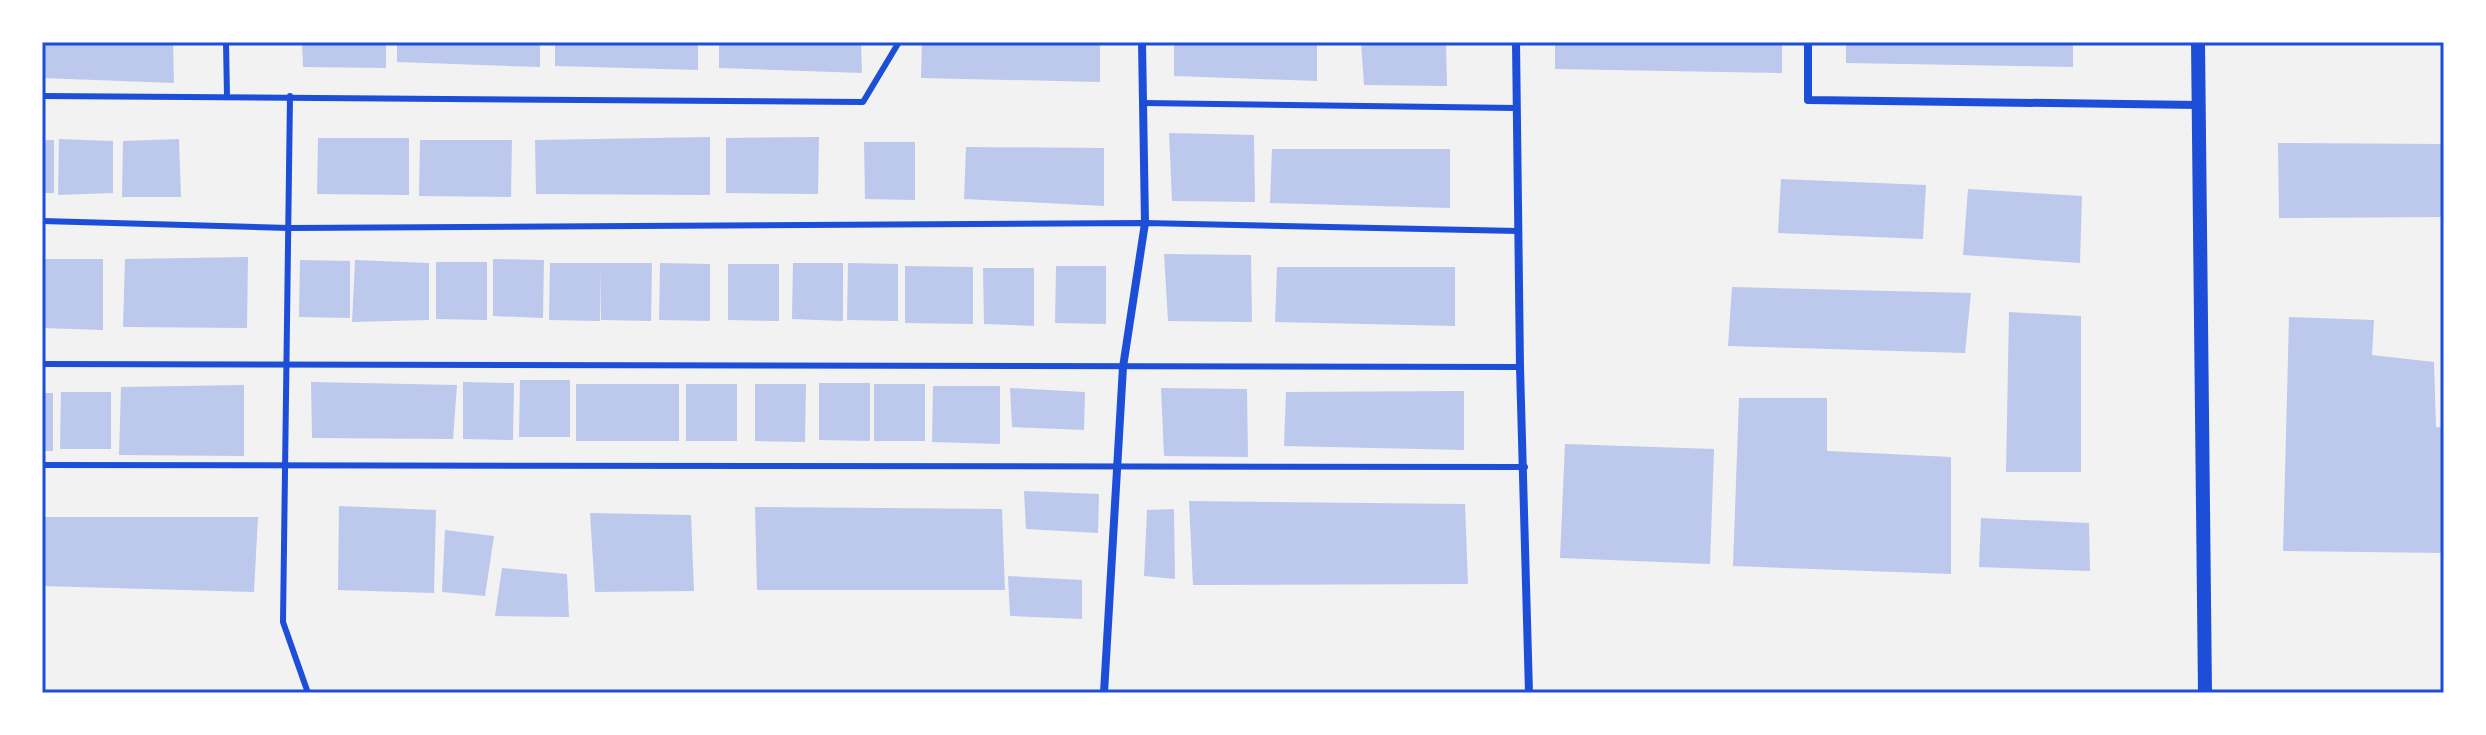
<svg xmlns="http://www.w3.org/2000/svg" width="2486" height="735" font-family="'PT Sans Narrow',sans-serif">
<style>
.building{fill:#bdc9ec}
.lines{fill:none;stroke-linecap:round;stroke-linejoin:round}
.service{stroke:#1d4ed8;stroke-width:6}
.minor{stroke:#1d4ed8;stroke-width:8}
.tertiary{stroke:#1d4ed8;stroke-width:14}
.neatline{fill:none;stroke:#1d4ed8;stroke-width:3}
</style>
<rect width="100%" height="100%" fill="#f2f2f2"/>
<g class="building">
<polygon points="42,42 173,42 174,83 42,78"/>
<polygon points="302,42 386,42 386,68 303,67"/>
<polygon points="397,42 540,42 540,67 397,62"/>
<polygon points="555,42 698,42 698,70 555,66"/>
<polygon points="719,42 861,42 862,73 719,68"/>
<polygon points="922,42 1100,42 1100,82 921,78"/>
<polygon points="1174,42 1317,42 1317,81 1174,76"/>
<polygon points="1361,42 1446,42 1447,86 1364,85"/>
<polygon points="1555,42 1782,42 1782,73 1555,69"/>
<polygon points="1846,42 2073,42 2073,67 1846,63"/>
<polygon points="1169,133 1254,135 1255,202 1172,201"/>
<polygon points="710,137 710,195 536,194 535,140"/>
<polygon points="819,137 818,194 726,193 726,138"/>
<polygon points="318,138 409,138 409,195 317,194"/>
<polygon points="59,139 113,141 113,193 58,195"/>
<polygon points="179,139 181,197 122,197 123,141"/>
<rect x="42" y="140" width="12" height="53"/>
<polygon points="420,140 512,140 511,197 419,196"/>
<polygon points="864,142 915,142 915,200 865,199"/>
<polygon points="2278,143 2444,144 2444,217 2279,218"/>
<polygon points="966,147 1104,148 1104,206 964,199"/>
<polygon points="1272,149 1450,149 1450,208 1270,203"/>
<polygon points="1781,179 1926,185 1923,239 1778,233"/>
<polygon points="1968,189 2082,196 2080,263 1963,255"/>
<polygon points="1164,254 1251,255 1252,322 1168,321"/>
<polygon points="248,257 247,328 123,327 125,259"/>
<polygon points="42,259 103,259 103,330 42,328"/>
<polygon points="493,259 544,260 543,318 493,316"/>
<polygon points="300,260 350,261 350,318 299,317"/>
<polygon points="355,260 429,263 429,320 352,322"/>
<polygon points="436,262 487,262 487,320 436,319"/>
<polygon points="550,263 652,263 651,321 601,320 600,267 600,321 549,320"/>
<polygon points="660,263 710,264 710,321 659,320"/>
<polygon points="793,263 843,263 843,321 792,319"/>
<polygon points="848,263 898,264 898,321 847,320"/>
<polygon points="728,264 779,264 779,321 728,320"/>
<polygon points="905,266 973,267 973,324 905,323"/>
<polygon points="1056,266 1106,266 1106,324 1055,323"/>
<polygon points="1277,267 1455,267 1455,326 1275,322"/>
<polygon points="983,268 1034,268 1034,326 984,324"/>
<polygon points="1732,287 1971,293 1965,353 1728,346"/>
<polygon points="2009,312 2081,316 2081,472 2006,472"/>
<polygon points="2289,317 2374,320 2372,355 2434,362 2436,427 2444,427 2444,553 2283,551"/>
<polygon points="520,380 570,380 570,437 519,437"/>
<polygon points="311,382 457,385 453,439 312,438"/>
<polygon points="463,382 514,383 513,440 463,439"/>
<polygon points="819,383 870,383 870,441 819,440"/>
<rect x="576" y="384" width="103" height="57"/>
<rect x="686" y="384" width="51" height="57"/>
<polygon points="755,384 806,384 805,442 755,441"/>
<rect x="874" y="384" width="51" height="57"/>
<polygon points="244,385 244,456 119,455 121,387"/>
<polygon points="933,386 1000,386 1000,444 932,442"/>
<polygon points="1010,388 1085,392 1084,430 1012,427"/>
<polygon points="1161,388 1247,389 1248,457 1164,456"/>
<polygon points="1464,391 1464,450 1284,446 1286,392"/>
<polygon points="61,392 111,392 111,449 60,449"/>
<rect x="42" y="393" width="11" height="58"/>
<polygon points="1739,398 1827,398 1827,451 1951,457 1951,574 1733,566"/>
<polygon points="1565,444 1714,449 1710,564 1560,558"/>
<polygon points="1024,491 1099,494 1098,533 1026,529"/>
<polygon points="1189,501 1465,504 1468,584 1193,585"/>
<polygon points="339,506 436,510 434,593 338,590"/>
<polygon points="755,507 1002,509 1005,590 757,590"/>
<polygon points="1174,509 1175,579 1144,576 1147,510"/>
<polygon points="590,513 691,515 694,591 595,592"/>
<polygon points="42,517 258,517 254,592 42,586"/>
<polygon points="1981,518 2089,523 2090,571 1979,567"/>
<polygon points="445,530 494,536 485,596 442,592"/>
<polygon points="502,568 567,574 569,617 495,616"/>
<polygon points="1008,576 1082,580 1082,619 1010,616"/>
</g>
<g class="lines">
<g class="service">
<polyline points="226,42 227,97"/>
<polyline points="42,96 863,102 899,42"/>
<polyline points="290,96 283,622 308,693"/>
<polyline points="1144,103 1516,108"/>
<polyline points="42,221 289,228 1145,223 1518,231"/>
<polyline points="42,364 1520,367"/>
<polyline points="42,465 1525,467"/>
</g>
<g class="minor">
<polyline points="1516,42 1520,367 1529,693"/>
<polyline points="1808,42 1808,100 2199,105"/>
<polyline points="1104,693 1123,367 1145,223 1142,42"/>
</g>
<polyline class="tertiary" points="2198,42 2205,693"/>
</g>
<rect width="2486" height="735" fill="none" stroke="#ffffff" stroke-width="88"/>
<rect x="44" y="44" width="2398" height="647" class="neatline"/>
</svg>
